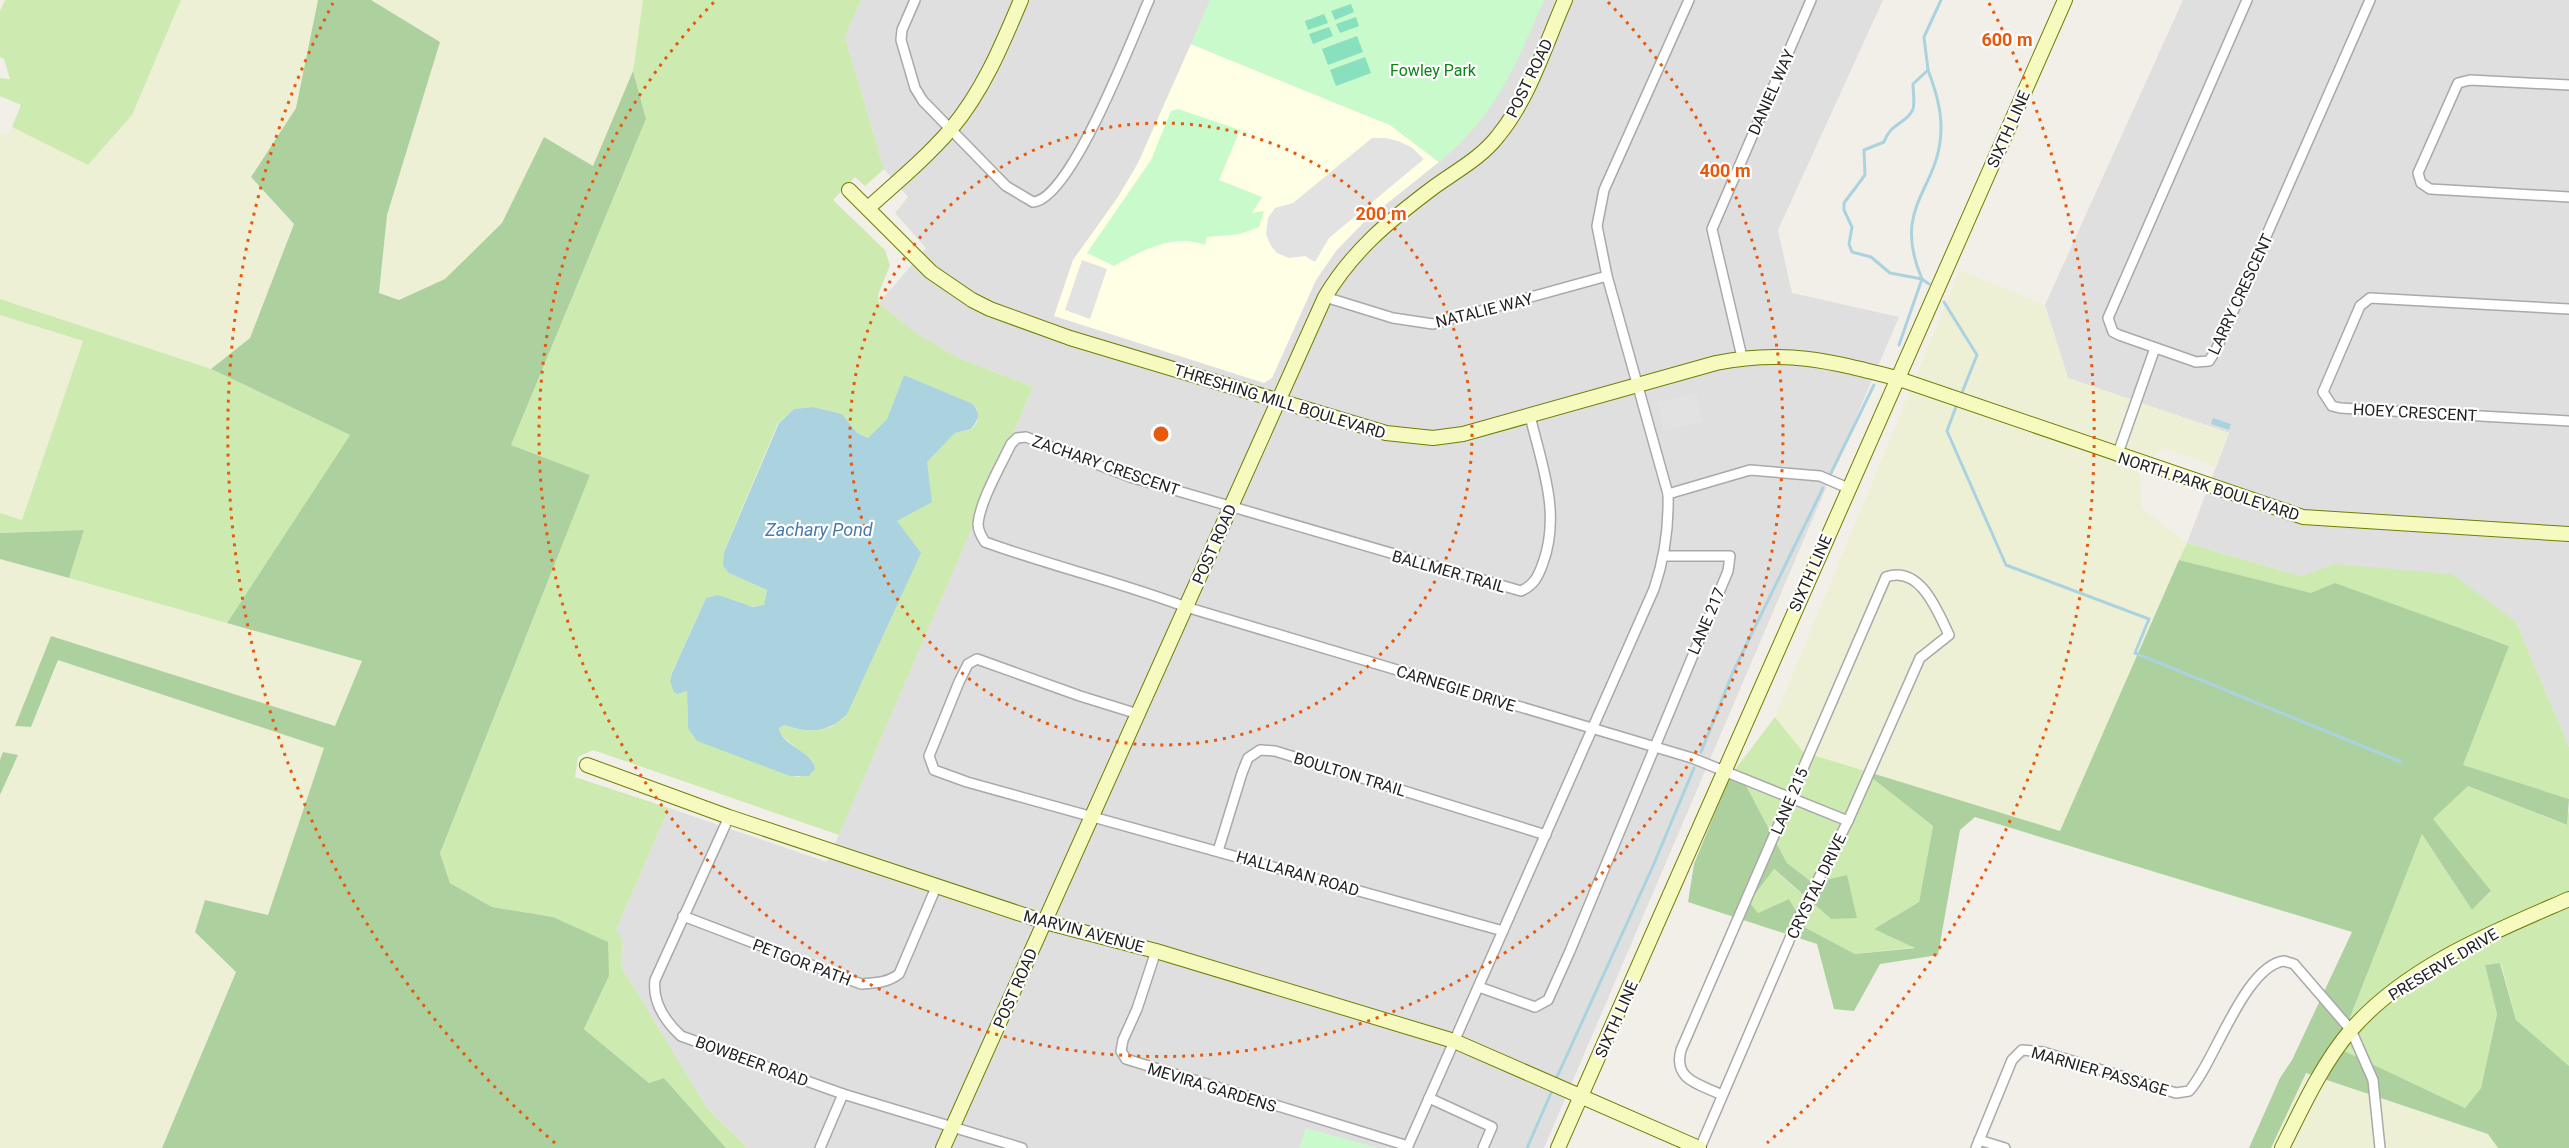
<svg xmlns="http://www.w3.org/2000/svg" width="2569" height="1148" font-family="Roboto,sans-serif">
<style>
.residential{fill:#e0dfdf}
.education{fill:#ffffe5}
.farmland{fill:#eef0d5}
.grass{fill:#cdebb0;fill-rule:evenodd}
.forest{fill:#add19e}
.park{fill:#c8facc}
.pitch{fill:#88e0be}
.parking{fill:#e2e2e2}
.water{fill:#aad3df}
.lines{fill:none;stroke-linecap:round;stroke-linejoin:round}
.stream{stroke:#aad3df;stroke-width:3}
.street-casing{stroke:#a9a9a9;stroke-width:12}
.secondary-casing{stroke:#707d05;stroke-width:16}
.street{stroke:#fff;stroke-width:9}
.secondary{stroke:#f7fabf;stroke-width:14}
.ring{fill:none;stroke:#e8590c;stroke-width:3;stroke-dasharray:3 6}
.labels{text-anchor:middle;stroke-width:4.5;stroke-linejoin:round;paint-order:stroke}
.park-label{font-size:16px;fill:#0c8416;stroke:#fff}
.street-label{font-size:16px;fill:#222;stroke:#fff}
.water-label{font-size:18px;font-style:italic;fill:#4a7aab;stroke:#fff}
.centre{fill:#e8590c;stroke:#fff;stroke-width:3}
.ring-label{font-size:18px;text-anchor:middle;font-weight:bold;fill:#e8590c;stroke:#fff;stroke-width:4.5;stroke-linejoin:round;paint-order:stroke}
</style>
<rect width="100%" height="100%" fill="#f2efe9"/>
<g class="residential">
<polygon points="861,0 1883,0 1778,230 1792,293 1899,317 1544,1148 748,1148 707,1108 621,966 623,945 616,930 669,808 827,862 1033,387 959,358 916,333 879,303 926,248 895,213 908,197 884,169 845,37"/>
<polygon points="2183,0 2569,0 2569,747 2516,622 2334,564 2301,576 2187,543 2229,433 2068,378 2045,305"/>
</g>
<polygon class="education" points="1191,44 1390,125 1439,162 1365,221 1336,251 1316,280 1272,378 1264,383 1054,316 1073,260 1118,197 1138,163"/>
<g class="farmland">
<polygon points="181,0 318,0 296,108 251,177 294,224 250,338 211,369 0,299 0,133 8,135 12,127 88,165 132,115"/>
<polygon points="371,0 643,0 633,71 593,166 544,137 502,223 445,279 399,300 379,293 387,215 440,42"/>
<polygon points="1960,270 2045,305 2068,378 2229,433 2216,467 2165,448 2139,466 2142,508 2187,543 2060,831 1803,752 1775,717"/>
<polygon points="0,315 83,341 21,521 0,513"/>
<polygon points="0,559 363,661 335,726 51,636 15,726 31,727 58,660 324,748 268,915 205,900 195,932 236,971 162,1148 0,1148 0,795 18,755 4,752 0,760"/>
<polygon points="2306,1072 2488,1134 2498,1148 2271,1148"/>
</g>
<g class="grass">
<polygon points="5,0 181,0 132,115 88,165 12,127 21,105 0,96 0,78 10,79 4,59 0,57 0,11"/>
<path d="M643,0H861L845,37L884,169L865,186L855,177L833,200L885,250L890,265L878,295L879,303L916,333L959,358L1033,387L839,835L593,750L578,757L575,777L669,808L616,930L623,941L621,966L707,1108L748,1148H726L664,1078L649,1083L584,1029L609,976L553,917L492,907L450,883L440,853L590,475L511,445L646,119L633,71ZM904,375L971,403L977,409V422L972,429L955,433L927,462L897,521L833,726C814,733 803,731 784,725L779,728L781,735L813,762L812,774L797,777L688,728L687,691L678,694L670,681L672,672L706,598C726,592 743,610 764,606L767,590L729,573L724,551L778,423L794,409L813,407L842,414L857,433L868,438L887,419Z"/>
<polygon points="0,299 211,369 350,435 227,623 69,578 84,530 0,533 0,513 22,520 83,341 0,315"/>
<polygon points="2187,543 2301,576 2334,564 2452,574 2516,622 2569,747 2569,799 2462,765 2508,645 2179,560"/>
<polygon points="1775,717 1803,752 1862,770 1933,826 1919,902 1874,929 1917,947 1855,954 1806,928 1789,899 1758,913 1749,903 1773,869 1831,919 1813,883 1787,863 1742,778 1730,776"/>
<polygon points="2468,786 2566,825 2569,809 2569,1066 2516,1020 2501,963 2485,965 2497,1014 2481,1088 2465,1108 2338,1048 2422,833 2472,910 2491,892 2432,819"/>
</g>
<g class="forest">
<polygon points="318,0 371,0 440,42 387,215 379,293 399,300 445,279 502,223 544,137 593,166 633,71 646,119 511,445 590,475 440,853 450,883 492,907 553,917 608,942 609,976 584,1029 649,1083 664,1078 726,1148 162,1148 236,972 195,932 205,900 268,915 324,748 58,660 31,727 15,726 51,636 335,726 362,661 227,623 350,435 211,369 250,338 294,224 251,177 296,108"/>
<polygon points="84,530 69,578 0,559 0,533"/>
<polygon points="2179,560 2311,593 2335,583 2509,646 2463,765 2569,799 2567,825 2468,786 2433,819 2491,891 2472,910 2422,834 2338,1048 2465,1108 2481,1088 2497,1014 2485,965 2500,963 2516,1020 2569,1066 2569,1148 2498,1148 2488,1134 2306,1073 2271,1148 2249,1148 2280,1078 2292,1060 2352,932 1975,817 1960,830 1938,955 1880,964 1854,1011 1834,1009 1817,944 1688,902 1694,864 1730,776 1742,778 1787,863 1813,883 1847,875 1857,918 1831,919 1774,869 1749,902 1758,913 1789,899 1806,928 1855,954 1915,948 1874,929 1919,902 1933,826 1862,770 2060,831"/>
<polygon points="3,752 18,755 0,795 0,760"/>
</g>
<g class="park">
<path d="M1210,0H1544C1516,64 1496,116 1439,162L1390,125L1191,44Z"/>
<path d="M1178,109L1240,130L1219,180L1262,197L1252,213L1264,211L1259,227L1240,234L1207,237L1205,245C1174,233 1140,251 1114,266L1087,253L1151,160L1171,111Z"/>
<polygon points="1306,1128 1378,1148 1299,1148"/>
</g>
<g class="pitch">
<polygon points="1351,4 1354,12 1335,20 1331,11"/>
<polygon points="1324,14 1328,23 1308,30 1305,21"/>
<polygon points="1356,17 1359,26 1340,33 1336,24"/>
<polygon points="1329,27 1333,36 1313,44 1309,34"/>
<polygon points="1357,36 1363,52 1328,65 1322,49"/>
<polygon points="1365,57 1371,73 1336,86 1330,70"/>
</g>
<g class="parking">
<polygon points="1372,138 1385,138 1398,141 1411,147 1424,159 1329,238 1315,262 1305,256 1289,258 1277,253 1271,246 1266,234 1268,218 1275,208 1293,203"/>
<polygon points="1082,260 1107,269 1090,319 1065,310"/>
<polygon points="1696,393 1703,422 1664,431 1657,402"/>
</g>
<g class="water">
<path d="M904,375L971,403C981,412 979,419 971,429L955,433L927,462L932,502L897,521L921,553L847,714C827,734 809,733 784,725L779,728C781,746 813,751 815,769L809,776H790L697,741L688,728L687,691L678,694L674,692L670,681L672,673L706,598L718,595L753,607L764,605L767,590L729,573L723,566L724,552L779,423L794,409L813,407L842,414L857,433L868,438L887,419Z"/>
<polygon points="2213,418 2231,424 2229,430 2211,424"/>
</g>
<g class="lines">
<g class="stream">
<path d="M1929,284L1922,279L1890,273L1871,257L1852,252L1849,244L1852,227L1844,210V203L1865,175L1864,150L1884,142C1890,123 1907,124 1913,109C1915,103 1913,91 1913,84L1928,70L1924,37L1941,0"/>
<polyline points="1944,302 1977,355 1961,395"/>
<path d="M1899,345L1922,279C1890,204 1941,190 1941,128C1941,107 1935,89 1928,70"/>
<polyline points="1957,404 1947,431 2006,565 2149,619 2135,653 2401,762"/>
<polyline points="1831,473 1874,385"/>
<polyline points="1701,752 1733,672 1823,488"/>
<polyline points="1557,1077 1653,866 1694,768"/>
<polyline points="1527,1148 1551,1093"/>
</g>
<g class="street-casing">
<g id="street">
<path d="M915,0L902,30L901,40L915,88L923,101L1006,186L1033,202C1071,200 1133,36 1149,0"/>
<polyline points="2247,0 2108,318 2113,332 2119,335 2196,362 2209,361 2216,350 2370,0"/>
<polyline points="2569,85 2470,80 2458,83 2418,173 2421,183 2430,189 2569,197"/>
<polyline points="1325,297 1393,318 1433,324 1607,276"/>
<polyline points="2569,309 2370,298 2360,306 2323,392 2332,406 2340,408 2569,421"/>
<polyline points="1742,357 1712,229 1811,0"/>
<path d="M1530,416C1542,466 1561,513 1543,563C1538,577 1534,585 1521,591L1130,477L1026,437L1017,438L1011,444C1001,465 980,501 978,524C978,531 981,536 985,542C1051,566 1120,582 1186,607L1692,758L1848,821"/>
<polyline points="2117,456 2155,348"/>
<polyline points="1668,494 1750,470 1820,476 1848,488"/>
<polyline points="1138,714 1080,696 977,659 968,664 959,682 929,756 934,770 967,782 1503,931"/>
<path d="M729,817L655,980C652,1003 665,1021 681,1036L843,1094L1022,1148"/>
<polyline points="1218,851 1242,773 1248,758 1260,750 1275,751 1546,835"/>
<path d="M683,916L861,984C875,983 887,983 899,974L937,885"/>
<polyline points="1156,951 1137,1009 1123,1040 1121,1051 1126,1059 1408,1146"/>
<polyline points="1479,987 1535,1007 1548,1000 1570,951 1728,571 1730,556 1665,556"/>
<polyline points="1429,1098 1492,1127 1483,1148"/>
<polyline points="1979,1140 2005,1148"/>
<polyline points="820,1148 843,1094"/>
<path d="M1407,1148L1654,589C1665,557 1669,528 1668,494L1607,276L1597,226L1604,190L1689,0"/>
<path d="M1700,1148L1800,915L1848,821L1920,658L1949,635C1937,610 1920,565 1886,577L1681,1050C1673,1080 1699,1084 1722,1095"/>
<path d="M1976,1148L2012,1060L2022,1050L2043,1052L2176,1093L2189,1091C2214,1064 2244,966 2284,961L2294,964L2351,1030L2373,1080L2380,1148"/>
</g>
</g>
<g class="secondary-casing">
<g id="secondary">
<path d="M849,190L931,272L972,300L990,309L1070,338L1386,433L1433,438L1463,434L1716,363C1785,349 1830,361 1896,378L2303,517L2569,534"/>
<path d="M868,208C896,183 926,158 951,129C983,91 1002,45 1021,0"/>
<polyline points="587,765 729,817 1045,922 1156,951 1454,1041 1699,1148"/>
<path d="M943,1148L1325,297C1353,250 1390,220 1434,187C1456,171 1481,158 1498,136C1530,97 1545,45 1565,0"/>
<polyline points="1558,1148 2065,0"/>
<path d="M2282,1148C2302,1108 2322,1064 2351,1030C2407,966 2493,932 2569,899"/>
</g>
</g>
<use href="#street" class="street"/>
<use href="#secondary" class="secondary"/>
</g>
<g class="ring">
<circle cx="1161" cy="434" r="311"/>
<path d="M1608 2A622 622 0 1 1 714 2"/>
<path d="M555 1143A933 933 0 0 1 333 3M1989 3A933 933 0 0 1 1767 1143"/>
</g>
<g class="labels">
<g class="park-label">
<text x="1433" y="76">Fowley Park</text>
</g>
<g class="street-label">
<text transform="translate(1529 78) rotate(-64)" y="6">POST ROAD</text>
<text transform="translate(1771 92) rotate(-66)" y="6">DANIEL WAY</text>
<text transform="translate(2008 129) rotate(-66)" y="6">SIXTH LINE</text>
<text transform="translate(2240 294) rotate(-65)" y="6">LARRY CRESCENT</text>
<text transform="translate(1484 310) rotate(-14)" y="6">NATALIE WAY</text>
<text transform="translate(1280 401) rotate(17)" y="6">THRESHING MILL BOULEVARD</text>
<text transform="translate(2415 412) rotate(3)" y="6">HOEY CRESCENT</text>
<text transform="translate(1106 465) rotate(19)" y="6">ZACHARY CRESCENT</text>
<text transform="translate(2209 486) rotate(18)" y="6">NORTH PARK BOULEVARD</text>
<text transform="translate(1214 544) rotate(-66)" y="6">POST ROAD</text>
<text transform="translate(1449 571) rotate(16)" y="6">BALLMER TRAIL</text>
<text transform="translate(1810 573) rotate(-66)" y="6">SIXTH LINE</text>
<text transform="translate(1706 621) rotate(-67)" y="6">LANE 217</text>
<text transform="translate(1456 688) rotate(17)" y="6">CARNEGIE DRIVE</text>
<text transform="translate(1350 774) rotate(17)" y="6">BOULTON TRAIL</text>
<text transform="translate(1789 801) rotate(-67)" y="6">LANE 215</text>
<text transform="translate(1298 873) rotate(16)" y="6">HALLARAN ROAD</text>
<text transform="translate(1816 886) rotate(-64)" y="6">CRYSTAL DRIVE</text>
<text transform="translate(1084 931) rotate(15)" y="6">MARVIN AVENUE</text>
<text transform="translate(802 962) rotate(21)" y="6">PETGOR PATH</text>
<text transform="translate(2443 964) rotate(-31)" y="6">PRESERVE DRIVE</text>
<text transform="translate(1015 988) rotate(-66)" y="6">POST ROAD</text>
<text transform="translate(1616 1019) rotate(-66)" y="6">SIXTH LINE</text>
<text transform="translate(752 1061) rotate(20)" y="6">BOWBEER ROAD</text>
<text transform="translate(2100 1071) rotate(16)" y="6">MARNIER PASSAGE</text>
<text transform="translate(1212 1087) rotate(17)" y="6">MEVIRA GARDENS</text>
</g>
<g class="water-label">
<text x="819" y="536">Zachary Pond</text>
</g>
</g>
<circle cx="1161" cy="434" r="9" class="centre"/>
<g class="ring-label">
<text x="2007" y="46">600 m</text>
<text x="1725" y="177">400 m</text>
<text x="1381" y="220">200 m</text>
</g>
</svg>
